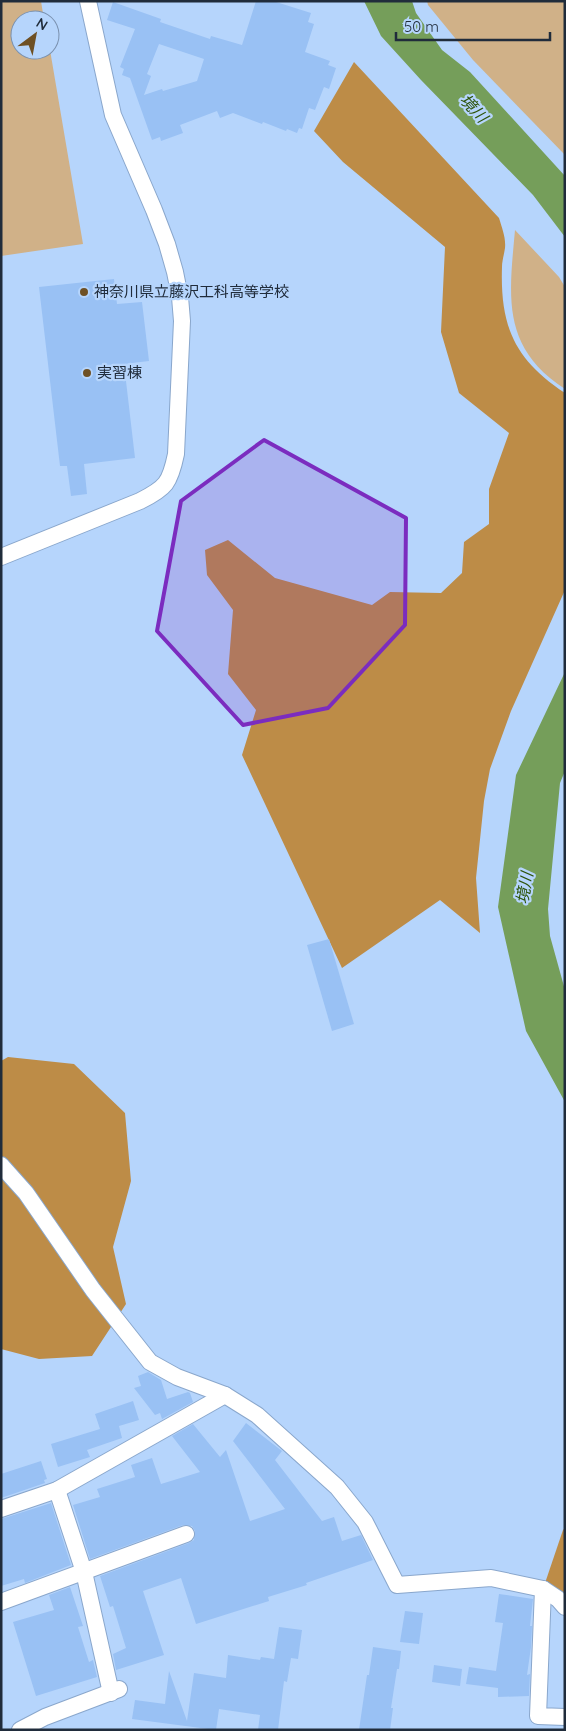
<svg xmlns="http://www.w3.org/2000/svg" width="566" height="1731" font-family="Quicksand,'Noto Sans JP',sans-serif">
<style>
.green{fill:#d0b188}
.forest{fill:#bd8c47}
.water{fill:#759e5a}
.building{fill:#99c1f4;fill-rule:evenodd}
.lines{fill:none;stroke-linecap:round;stroke-linejoin:round}
.street-casing{stroke:#8aa7cc;stroke-width:18}
.street{stroke:#fff;stroke-width:16}
.marked{fill:#7b2cbf;fill-opacity:0.2;stroke:#7b2cbf;stroke-width:4;stroke-linejoin:round}
.poi-dot{fill:#6e5024;stroke:#b6d5fc;stroke-width:2}
.labels{text-anchor:middle;stroke-width:4.5;stroke-linejoin:round;paint-order:stroke}
.poi-label{font-size:15px;fill:#202c3b;stroke:#b6d5fc;text-anchor:start}
.water-label{font-size:16px;font-style:italic;fill:#2e540a;stroke:#b6d5fc}
</style>
<rect width="100%" height="100%" fill="#b6d5fc"/>
<g class="green">
<polygon points="1,1 41,1 44,20 20,20 20,50 50,50 83,244 1,256"/>
<polygon points="427,1 565,1 565,155 473,60 428,5"/>
<path d="M515,230L559,277L565,287V389C501,347 509,297 515,230Z"/>
</g>
<g class="forest">
<path d="M354,62L499,218C502,228 506,238 505,248C504,255 502,261 502,267C500,327 515,360 565,393V590L511,711L490,769L484,801L476,878L480,933L440,900L342,968L242,755L256,710L228,674L233,610L207,575L205,550L228,540L275,578L372,605L390,592L441,593L462,573L464,542L489,524V489L509,433L459,393L441,332L445,247L343,162L314,131Z"/>
<polygon points="8,1057 74,1064 125,1113 131,1181 113,1247 126,1304 92,1356 39,1359 1,1349 1,1061"/>
<polygon points="565,1528 565,1608 543,1589 563,1530"/>
</g>
<g class="water">
<polygon points="364,1 412,1 416,13 442,50 470,72 565,176 565,237 533,195 421,80 381,36"/>
<polygon points="565,672 565,771 560,783 548,909 550,936 565,990 565,1102 526,1031 498,907 516,775"/>
</g>
<g class="building">
<path d="M256,1H273L311,13L308,22L314,24L305,52L330,61L328,65L336,68L329,89L324,87L315,110L309,108L302,129L299,128L297,133L287,129L286,131L263,122L262,124L233,113L220,118L217,111L180,125L183,133L161,141L160,137L152,140L130,78L122,75L124,69L120,67L135,29L107,20L113,2L161,19L160,22L210,39L211,36L242,45ZM159,44L204,59L197,81L163,91L162,89L144,95L151,76L147,74Z"/>
<polygon points="114,279 117,304 142,302 149,361 124,364 135,458 84,464 87,494 71,496 67,466 60,466 39,287"/>
<polygon points="329,939 354,1024 332,1031 307,945"/>
<polygon points="148,1372 161,1380 167,1399 188,1392 190,1393 193,1402 162,1419 160,1413 155,1415 134,1388 141,1386 138,1376"/>
<polygon points="133,1401 139,1420 119,1426 122,1438 87,1450 90,1457 58,1467 51,1444 100,1429 95,1414"/>
<polygon points="246,1423 282,1451 275,1460 322,1521 334,1517 342,1541 361,1535 373,1560 306,1583 307,1585 268,1597 269,1601 196,1624 181,1578 143,1591 164,1655 116,1670 113,1654 126,1648 113,1606 110,1607 100,1576 189,1543 194,1540 195,1531 192,1526 183,1525 90,1559 73,1505 100,1497 97,1489 135,1477 131,1465 152,1458 161,1484 200,1472 172,1436 193,1424 220,1457 226,1450 250,1521 285,1509 233,1441"/>
<polygon points="41,1461 47,1479 44,1480 45,1483 1,1498 1,1474"/>
<polygon points="51,1503 71,1565 25,1583 24,1579 1,1586 1,1519"/>
<polygon points="70,1587 83,1626 78,1627 89,1662 93,1660 97,1677 36,1696 13,1622 54,1610 49,1595"/>
<polygon points="499,1594 533,1599 530,1626 532,1626 531,1647 527,1675 530,1674 529,1696 498,1697 498,1688 466,1684 469,1667 496,1671 503,1623 495,1622"/>
<polygon points="405,1611 423,1613 419,1644 400,1642"/>
<polygon points="279,1627 302,1630 298,1659 291,1658 287,1682 284,1681 278,1730 258,1730 260,1715 219,1709 216,1730 132,1719 135,1700 165,1704 169,1671 187,1721 194,1673 226,1678 228,1655 260,1660 261,1657 274,1659"/>
<polygon points="373,1647 401,1651 399,1669 397,1669 391,1708 393,1708 390,1730 359,1730 367,1675 369,1675"/>
<polygon points="434,1665 462,1669 460,1686 432,1682"/>
</g>
<g class="lines">
<g class="street-casing">
<g id="street">
<path d="M1,557L140,501C166,488 170,483 176,454L182,321L180,297L175,272L167,244L154,210L113,115L88,1"/>
<polyline points="1,1165 26,1193 93,1290 150,1362 177,1377 225,1395 257,1415 337,1487 365,1522 397,1585 491,1578 543,1589 538,1716 565,1717"/>
<polyline points="57,1490 84,1572 111,1693"/>
<polyline points="1,1509 57,1490 225,1395"/>
<polyline points="543,1589 558,1599 565,1607"/>
<polyline points="1,1602 186,1534"/>
<polyline points="20,1730 45,1717 119,1689"/>
</g>
</g>
<use href="#street" class="street"/>
</g>
<path class="marked" d="M264,440L406,518L405,625L328,708L243,725L157,631L181,501Z"/>
<g class="poi-dot">
<circle cx="84" cy="292" r="5"/>
<circle cx="87" cy="373" r="5"/>
</g>
<g class="labels">
<g class="poi-label">
<text x="94" y="297">神奈川県立藤沢工科高等学校</text>
<text x="97" y="378">実習棟</text>
</g>
<g class="water-label">
<text transform="translate(474 108) rotate(47)" y="6">境川</text>
<text transform="translate(524 888) rotate(-80)" y="6">境川</text>
</g>
</g>
<rect width="566" height="1731" fill="none" stroke="#202c3b" stroke-width="5"/>
<g transform="translate(35 35) rotate(32)"><circle r="24" fill="#b6d5fc" stroke="#7a91af"/>
<path d="M0-4L9 19L0 12L-9 19Z" fill="#6e5024"/>
<text y="-8" font-size="14" font-weight="bold" text-anchor="middle" fill="#202c3b">N</text>
</g>
<path d="M396 32v8h154v-8" fill="none" stroke="#202c3b" stroke-width="2.5"/>
<text x="404" y="32" font-size="15" fill="#202c3b" stroke="#b6d5fc" stroke-width="4" paint-order="stroke">50 m</text>
</svg>
